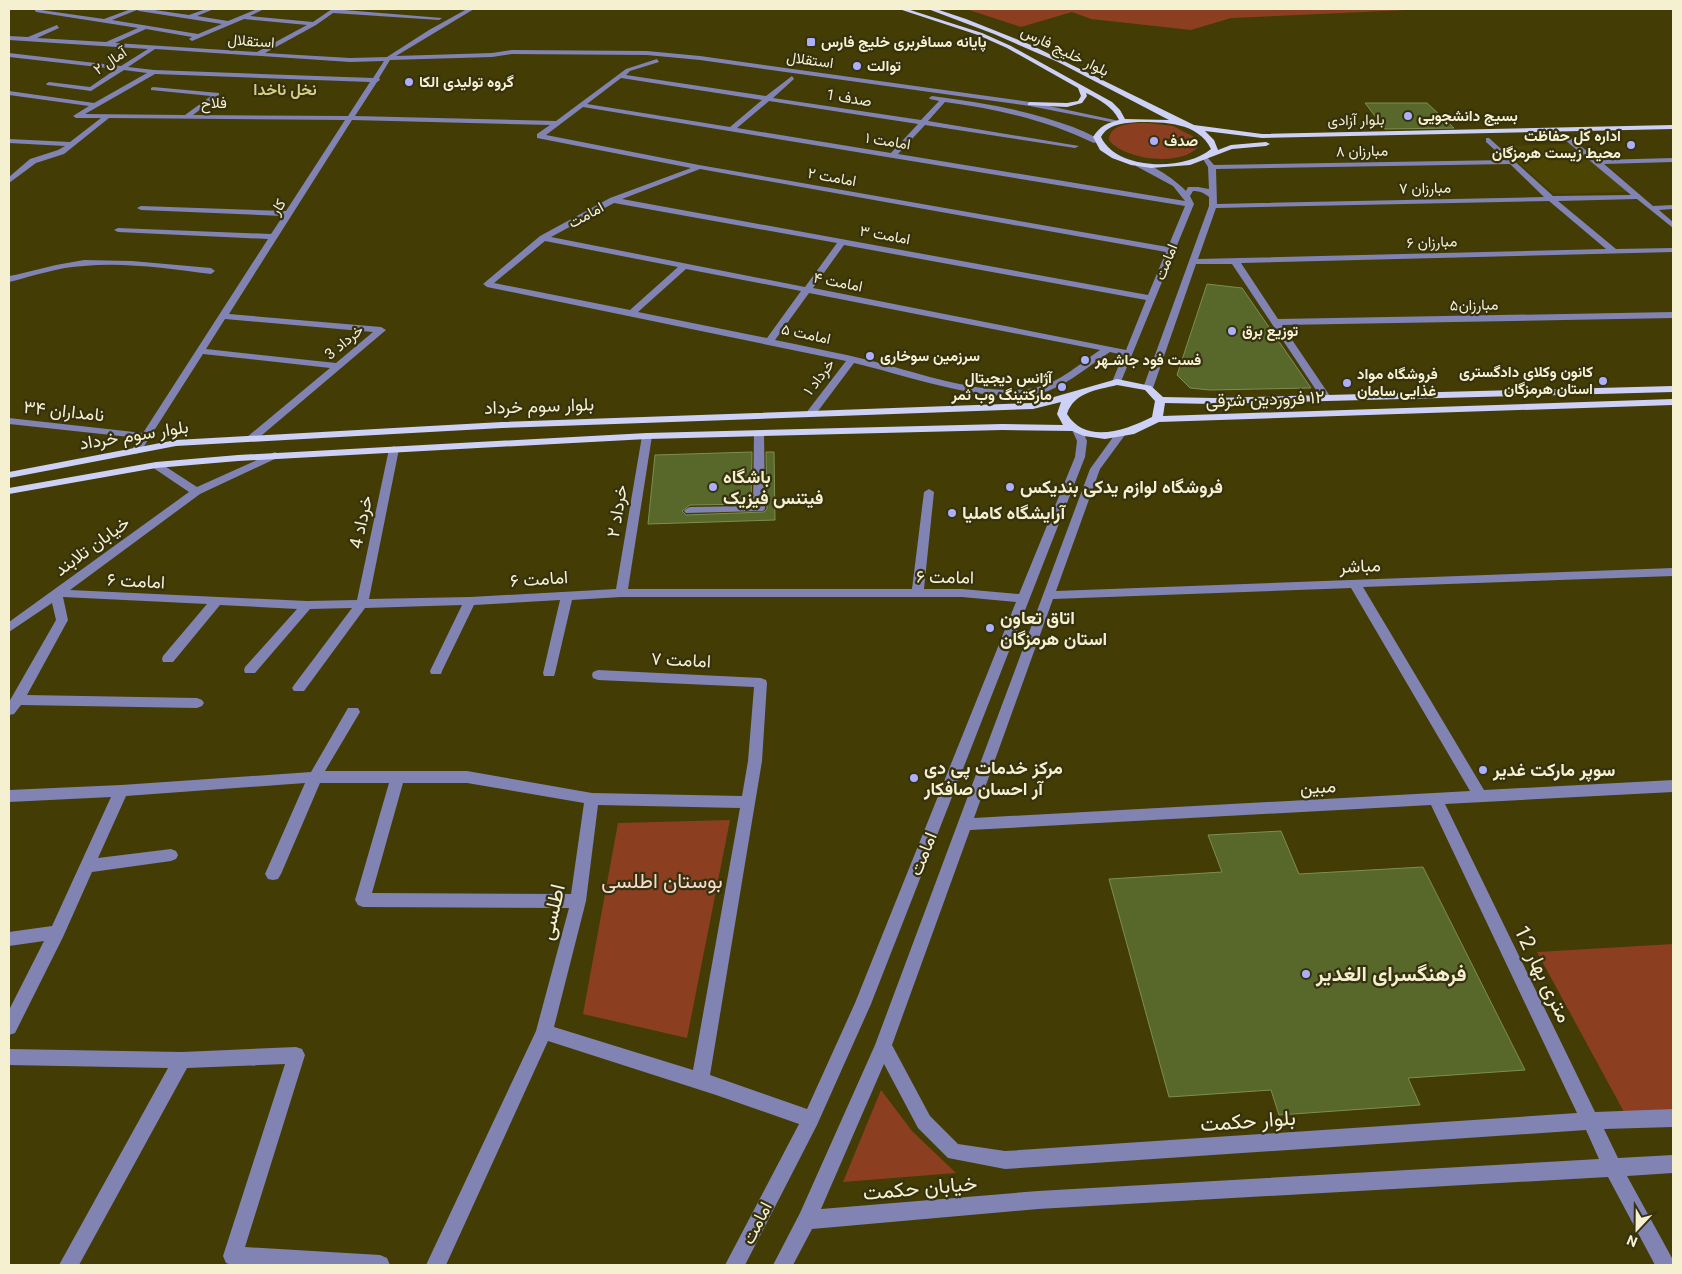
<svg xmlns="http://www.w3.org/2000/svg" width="1682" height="1274" font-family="Roboto,Vazirmatn,sans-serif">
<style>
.built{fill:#4c4403}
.green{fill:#8b3f20}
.building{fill:#58682b;stroke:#7d8e51}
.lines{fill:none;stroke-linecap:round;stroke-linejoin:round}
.minor{fill:#8183b2;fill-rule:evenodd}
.major{fill:#ced1f7;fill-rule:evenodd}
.poi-dot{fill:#acaffb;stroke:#36310e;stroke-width:2}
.labels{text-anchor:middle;stroke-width:4.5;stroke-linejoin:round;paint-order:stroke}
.far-street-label{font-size:15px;fill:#f5f1d0;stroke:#36310e}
.far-poi-label{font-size:15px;font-weight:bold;fill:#f5f1d0;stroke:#36310e;text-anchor:start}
.far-neighbourhood-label{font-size:16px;font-weight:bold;fill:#d6cd89;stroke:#36310e}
.street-label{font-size:18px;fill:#f5f1d0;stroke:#36310e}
.poi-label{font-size:18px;font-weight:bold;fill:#f5f1d0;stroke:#36310e;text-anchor:start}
.near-park-label{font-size:21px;fill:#f8dacf;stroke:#36310e}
.near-street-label{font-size:21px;fill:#f5f1d0;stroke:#36310e}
.near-poi-label{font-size:21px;font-weight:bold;fill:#f5f1d0;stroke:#36310e;text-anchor:start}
</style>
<rect width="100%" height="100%" fill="#433c05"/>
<polygon class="built" points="1570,144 1628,192 1554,194 1499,146"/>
<g class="green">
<polygon points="966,9 1429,9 1231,18 1191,30 1091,19 1072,12 1021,27"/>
<path d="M1147,123L1173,126L1196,138L1198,147C1181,167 1124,160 1109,140C1109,123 1134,123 1147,123Z"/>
<polygon points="730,820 687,1038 583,1014 618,823"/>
<polygon points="1673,944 1673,1109 1624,1112 1537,952"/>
<polygon points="881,1090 912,1131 956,1173 843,1182"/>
</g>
<g class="building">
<polygon points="1365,103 1427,103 1454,128 1385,129"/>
<polygon points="1207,284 1242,288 1311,388 1210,390 1190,388 1177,375"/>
<polygon points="752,452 751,504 690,505 682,511 686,515 764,512 767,509 766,452 774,452 775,520 648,524 655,455"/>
<polygon points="1281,831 1299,874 1423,867 1525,1070 1408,1078 1420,1105 1279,1115 1271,1090 1169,1097 1109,879 1222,872 1208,835"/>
</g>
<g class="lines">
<g class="minor">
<path d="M34,9L104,19L131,9H148L189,15L206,9H214L197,16L228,21L257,9H264L250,16L313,22L332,9L442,18L439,20L333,13L316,25L265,53L350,58L387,57L429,30L467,9H474L396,56L492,53L512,50L647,51L700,56L1030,102L1124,122L1121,124L1030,106L700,60L647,55L512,54L492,57L390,60L379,78L380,80L377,82L355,116L556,121L626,69L657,59L659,62L630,71L626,75L766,96L792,76L794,79L773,98L921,120L939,101L930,99L929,98L932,96C979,102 1028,110 1073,127C1082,131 1093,135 1101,141L1094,143C1047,120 997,109 945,102L928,121L1079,146L1075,148L925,125L898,154L1185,201L1173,186L1136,166V162C1149,161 1177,181 1186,191L1188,187H1198L1209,189L1208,167L1203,159L1207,157L1214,165L1506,160L1486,142V138H1489L1553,196L1631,195L1565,140L1564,138L1568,136L1598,160L1673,158V162L1604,164L1653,206L1673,205V209L1659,210L1673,222V228L1637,199L1558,201L1616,249L1673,248V252L1241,263L1278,319L1673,312V318L1282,325L1330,396L1325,399L1320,396L1232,264H1196L1153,388L1151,390H1145L1143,388L1209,206V197C1204,193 1200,191 1193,191L1190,196L1194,204L1120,384L1117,385L1112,382L1123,355L1110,352C1090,365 1071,382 1048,391C998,409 906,375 854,363L815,415L811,416L806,413L846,361L487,287L483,284L540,236L610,198L691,168L537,138V134L550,125L352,120L229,314L381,327L386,330L255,441H247V437L330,368L203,354L141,451L136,454L131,451L139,438L9,424V418L143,433L268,239L118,232L114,230L118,228L271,234L283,216L141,210L137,208L141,206L286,211L345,120L109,118L64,154L36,163L9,183V177L30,159L58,150L65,146L9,143V139L70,142L101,118H76L73,116L89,106L9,95V91L94,103L147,73L124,70L91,91L47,85L46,84L49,82L90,87L116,69L9,57V53L121,66L148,49L9,40V36L28,37L57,25L59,28L37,38L106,42L138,28L36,12ZM137,10L139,11L222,24L198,34L112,20ZM244,19L307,25L257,52L115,43L146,29L192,37L189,39L192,41ZM155,49L350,62L384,61L373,78L154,70L128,67ZM155,74L370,82L348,116L193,115L219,95V93L153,87L151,88V90L211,96L185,115L85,114ZM621,78L762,100L730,127L587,104ZM769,101L918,124L891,153L737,128ZM583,107L1185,206L1168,247L699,165L546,135ZM1510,164L1544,197L1217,204L1216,169ZM700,169L1166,252L1148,295L622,199ZM1549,201L1606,249L1198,259L1216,208ZM614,203L837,243L805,287L551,237ZM545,241L678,267L630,310L494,283ZM844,245L1146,300L1126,350L813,288ZM686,269L801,291L767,338L638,312ZM809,293L1100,350C1081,363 1060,382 1038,387C991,399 919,373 872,361C840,353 808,347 775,340ZM225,319L373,332L336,363L206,349Z"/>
<path d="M84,260L132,261L211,268L215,271L211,274C169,269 126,262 84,266C58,267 34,276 9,282V276L15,275L56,265Z"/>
<path d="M1078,429L1082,430L1087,441L1085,457L871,1004L817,1125L745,1265H725L799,1124L716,1095L548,1041L446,1265H426L536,1031L569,908L363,907L358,905L355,900L389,783H320L281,874L278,879L273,880L268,879L265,874L305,783L126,796L98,858L171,849L176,851L178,855L176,859L171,861L92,872L63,937L15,1033L9,1035V1010L44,941L9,946V932L52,926L111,797L9,802V790L121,785L311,772L348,708H358L360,712L325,771H467L592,793L742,796L748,761L754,687L598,680L593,678L592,675L593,672L598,670L761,678L766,680L767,683L762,761L710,1075L807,1109L855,1003L1016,602L962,597H621L572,600L555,673L554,676H544L543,673L560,600L474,605L442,671L441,674H431L430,671L462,605L365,608L304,691H294L292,688L294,685L352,608L310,609L255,673H245L244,670L245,667L297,609L220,605L173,662H163L162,659L163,656L207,604L63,597L68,620L27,695L197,698L202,700L204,703L202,706L197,708L21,705L14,714L9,715V702L56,620L52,603L9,632V622L189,492L152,467V463H160L197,487L275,452L280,455L279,457L200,494L70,590L307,601L357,600L389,449L394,446L399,449L369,599L470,597L616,589L642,436L647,433L652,436L628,589H912L924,492L929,489L934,492L924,589H962L1019,594L1075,457L1077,441L1073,432ZM403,783H467L584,803L571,894L372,893ZM598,805L740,808L693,1070L554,1027L586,901Z"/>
<polygon points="759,430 764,433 765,509 763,511 686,513 684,511 686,509 690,507 753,506 754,433"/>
<path d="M1120,432L1125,435L1100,469L1056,591L1673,568V576L1363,587L1484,790L1673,780V792L1445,804L1595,1112L1673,1109V1127L1604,1129L1618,1158L1673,1155V1173L1627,1176L1672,1258L1673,1265H1655L1608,1177L1038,1209L812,1229L793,1265H773L800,1213L875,1045L1090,469L1116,433ZM1351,588L1470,791L974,818L1053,599ZM1431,805L1577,1113L1005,1151L958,1144L930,1116L892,1045L970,830ZM884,1064L918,1128L948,1158L1005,1169L1586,1130L1599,1159L1038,1191L821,1209Z"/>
<polygon points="296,1047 302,1049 305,1055 245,1247 380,1255 387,1258 390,1265 232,1265 226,1263 223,1256 285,1064 187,1068 79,1265 59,1265 168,1068 9,1065 9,1049 182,1052"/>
</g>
<g class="major">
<path d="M899,9H907L982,33L1011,46L1112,102L1120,110L1125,119L1169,120L1058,62L994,34L928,9H936L966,19L1031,45L1194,125L1262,134L1673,125V129L1262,138L1205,131L1214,140L1218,150L1231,145L1266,142L1270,144L1266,146L1232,149L1190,165L1151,168L1131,165L1112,158L1100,150L1093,137C1100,126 1107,123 1119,120C1112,106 1100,100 1086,93L1087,96L1082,103L1067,107L1028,105V103L1030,102L1067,103L1078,101L1081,96L1078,88L1007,48L978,35ZM1138,122C1164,122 1198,122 1211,149C1185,171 1117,171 1101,137C1108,124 1124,123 1138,122Z"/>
<path d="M1117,379L1151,386L1163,397L1214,398L1673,386V392L1214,404L1165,403L1163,416L1673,399V405L1159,422L1134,434L1105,439L1084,436L1072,431L1002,430L647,439L238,461L156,468L9,494V488L156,462L238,455L647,433L1002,424L1063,425L1057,414L1061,402L1033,409L502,428L176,446L9,478V472L176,440L502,422L1033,403ZM1117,385L1145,390L1155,401L1152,417C1126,430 1086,445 1067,414C1074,392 1097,390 1117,385Z"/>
</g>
</g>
<g class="poi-dot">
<rect x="806" y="37" width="10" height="10" rx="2.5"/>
<circle cx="857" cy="66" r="5"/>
<circle cx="409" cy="82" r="5"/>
<circle cx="1408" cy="116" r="5"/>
<circle cx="1154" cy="141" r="5"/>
<circle cx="1631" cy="145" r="5"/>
<circle cx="1232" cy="331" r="5"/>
<circle cx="870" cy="356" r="5"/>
<circle cx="1085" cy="360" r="5"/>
<circle cx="1603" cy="381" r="5"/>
<circle cx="1347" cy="383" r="5"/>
<circle cx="1062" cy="387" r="5"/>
<circle cx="713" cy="487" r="5"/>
<circle cx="1010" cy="487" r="5"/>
<circle cx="952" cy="513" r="5"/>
<circle cx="990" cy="628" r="5"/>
<circle cx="1483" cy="770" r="5"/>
<circle cx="914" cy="778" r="5"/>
<circle cx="1306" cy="974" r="5"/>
</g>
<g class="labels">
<g class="far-street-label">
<text transform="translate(251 41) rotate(4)" y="5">استقلال</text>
<text transform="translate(1065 51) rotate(26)" y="5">بلوار خلیج فارس</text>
<text transform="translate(810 60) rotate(8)" y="5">استقلال</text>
<text transform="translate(110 61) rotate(-34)" y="5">آمال ۲</text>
<text transform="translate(849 98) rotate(9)" y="5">صدف 1</text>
<text x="214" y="108">فلاح</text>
<text transform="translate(1356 120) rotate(-1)" y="5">بلوار آزادی</text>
<text transform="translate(888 141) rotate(9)" y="5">امامت ۱</text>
<text transform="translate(1362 151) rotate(-1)" y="5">مبارزان ۸</text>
<text transform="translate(832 177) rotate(10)" y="5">امامت ۲</text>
<text transform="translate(1425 188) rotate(-1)" y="5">مبارزان ۷</text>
<text transform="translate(278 207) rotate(-57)" y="5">کار</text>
<text transform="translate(586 215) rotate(-29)" y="5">امامت</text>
<text transform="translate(885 235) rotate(10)" y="5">امامت ۳</text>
<text transform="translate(1432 242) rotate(-2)" y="5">مبارزان ۶</text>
<text transform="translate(1166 262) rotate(-68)" y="5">امامت</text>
<text transform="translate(838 282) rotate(11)" y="5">امامت ۴</text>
<text transform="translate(1474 305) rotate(-1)" y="5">مبارزان۵</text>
<text transform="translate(806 334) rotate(12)" y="5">امامت ۵</text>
<text transform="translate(344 342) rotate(-40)" y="5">خرداد 3</text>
<text transform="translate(819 377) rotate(-53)" y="5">خرداد ۱</text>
</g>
<g class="far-poi-label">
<text x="821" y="47">پایانه مسافربری خلیج فارس</text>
<text x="867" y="71">توالت</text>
<text x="419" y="87">گروه تولیدی الکا</text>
<text x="1418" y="121">بسیج دانشجویی</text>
<text x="1621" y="141" text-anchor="end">اداره کل حفاظت<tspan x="1621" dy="17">محیط زیست هرمزگان</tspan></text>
<text x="1164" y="146">صدف</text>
<text x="1242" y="336">توزیع برق</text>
<text x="880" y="361">سرزمین سوخاری</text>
<text x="1095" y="365">فست فود جاشـهر</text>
<text x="1593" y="377" text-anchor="end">کانون وکلای دادگستری<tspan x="1593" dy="17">استان هرمزگان</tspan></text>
<text x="1357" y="379">فروشگاه مواد<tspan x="1357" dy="17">غذایی سامان</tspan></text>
<text x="1052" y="383" text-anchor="end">آژانس دیجیتال<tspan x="1052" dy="17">مارکتینگ وب ثمر</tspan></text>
</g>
<g class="far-neighbourhood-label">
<text x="285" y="95">نخل ناخدا</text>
</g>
<g class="street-label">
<text transform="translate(1265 399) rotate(-2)" y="6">١٢ فروردین شرقی</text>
<text transform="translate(539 406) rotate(-2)" y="6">بلوار سوم خرداد</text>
<text transform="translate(64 411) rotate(6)" y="6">نامداران ۳۴</text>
<text transform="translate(134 435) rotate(-9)" y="6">بلوار سوم خرداد</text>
<text transform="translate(617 511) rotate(-81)" y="6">خرداد ۲</text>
<text transform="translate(361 522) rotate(-78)" y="6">خرداد 4</text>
<text transform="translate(92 546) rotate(-36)" y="6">خیابان تلابند</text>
<text transform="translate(1360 566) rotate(-2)" y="6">مباشر</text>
<text transform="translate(945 577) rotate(1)" y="6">امامت ۶</text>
<text transform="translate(539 579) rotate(-4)" y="6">امامت ۶</text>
<text transform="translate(136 581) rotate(3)" y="6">امامت ۶</text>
<text transform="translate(681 660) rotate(3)" y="6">امامت ۷</text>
<text transform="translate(1318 787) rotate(-3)" y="6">مبین</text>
<text transform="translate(923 854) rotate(-68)" y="6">امامت</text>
<text transform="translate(757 1223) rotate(-63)" y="6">امامت</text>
</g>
<g class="poi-label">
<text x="723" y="483">باشگاه<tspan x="723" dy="21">فیتنس فیزیک</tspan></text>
<text x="1020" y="493">فروشگاه لوازم یدکی بندیکس</text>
<text x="962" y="519">آرایشگاه کاملیا</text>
<text x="1000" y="624">اتاق تعاون<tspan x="1000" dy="21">استان هرمزگان</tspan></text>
<text x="924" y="774">مرکز خدمات پی دی<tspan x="924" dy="21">آر احسان صافکار</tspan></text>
<text x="1493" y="776">سوپر مارکت غدیر</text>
</g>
<g class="near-park-label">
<text x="662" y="888">بوستان اطلسی</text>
</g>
<g class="near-street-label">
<text transform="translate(552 912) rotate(-77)" y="7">اطلسی</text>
<text transform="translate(1543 974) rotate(64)" y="7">12 متری بهار</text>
<text transform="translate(1248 1121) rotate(-4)" y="7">بلوار حکمت</text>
<text transform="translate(920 1188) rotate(-5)" y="7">خیابان حکمت</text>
</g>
<g class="near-poi-label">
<text x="1316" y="981">فرهنگسرای الغدیر</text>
</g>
</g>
<rect width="1682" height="1274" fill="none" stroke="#f5f1d0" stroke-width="20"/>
<g transform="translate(1637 1229) rotate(202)" stroke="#36310e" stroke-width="4" paint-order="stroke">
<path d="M0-4L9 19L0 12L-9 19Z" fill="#f5f1d0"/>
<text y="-8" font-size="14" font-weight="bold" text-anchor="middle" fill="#f5f1d0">N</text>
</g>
</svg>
